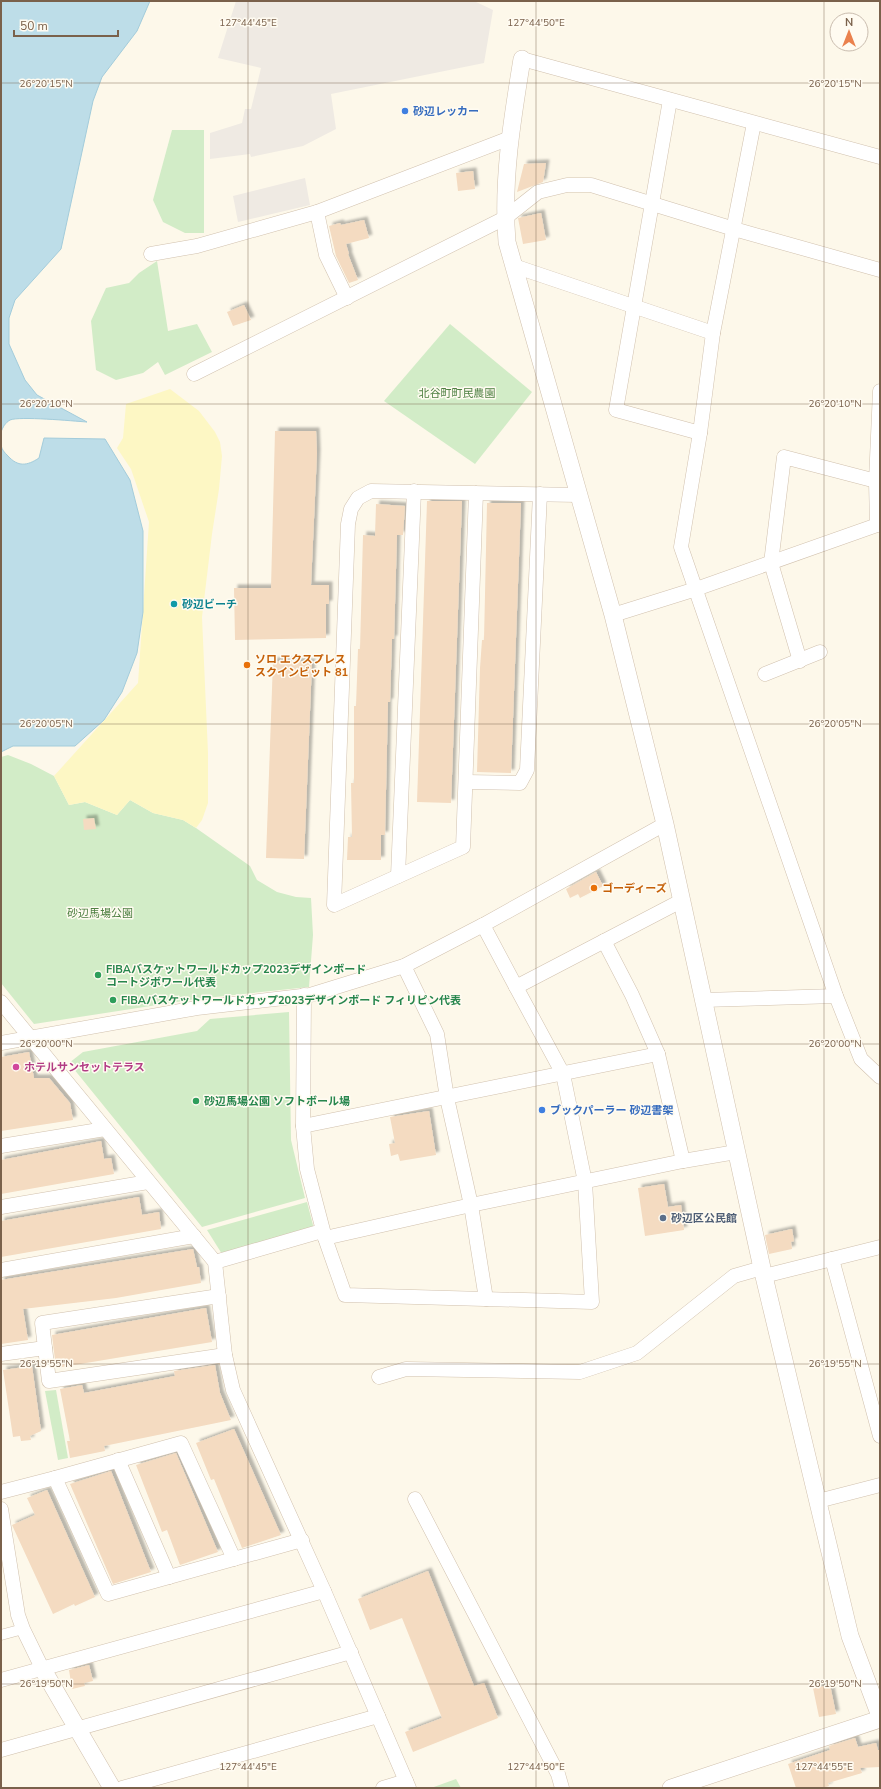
<svg xmlns="http://www.w3.org/2000/svg" width="881" height="1789" font-family="'Nunito Sans','Noto Sans JP',sans-serif">
<style>
.industrial{fill:#efeae3}
.green{fill:#d2ecc7}
.sand{fill:#fdf7c4}
.water{fill:#bddde8;stroke:#a3ccdb}
.building{fill:#f4dbc1;filter:url(#shadow)}
.lines{fill:none;stroke-linecap:round;stroke-linejoin:round}
.pedestrian-casing{stroke:#d1c1ae;stroke-width:11}
.minor-casing{stroke:#d1c1ae;stroke-width:15}
.tertiary-casing{stroke:#d1c1ae;stroke-width:18}
.pedestrian{stroke:#fff;stroke-width:10}
.minor{stroke:#fff;stroke-width:14}
.tertiary{stroke:#fff;stroke-width:17}
.ticks{fill:none;stroke:#7a614b;stroke-width:1;stroke-opacity:0.45}
.shop-dot{fill:#3f7fe0;stroke:#fffbf1;stroke-width:1.5}
.culture-dot{fill:#0f9aa8;stroke:#fffbf1;stroke-width:1.5}
.food-dot{fill:#e8710a;stroke:#fffbf1;stroke-width:1.5}
.leisure-dot{fill:#2e9e5b;stroke:#fffbf1;stroke-width:1.5}
.hotel-dot{fill:#d1479c;stroke:#fffbf1;stroke-width:1.5}
.service-dot{fill:#5c6f8a;stroke:#fffbf1;stroke-width:1.5}
.labels{text-anchor:middle;stroke-width:3;stroke-linejoin:round;paint-order:stroke}
.shop-label{font-size:11px;font-weight:bold;fill:#366cbe;stroke:#fffbf1;text-anchor:start}
.park-label{font-size:11px;fill:#4e8042;stroke:#fffbf1}
.culture-label{font-size:11px;font-weight:bold;fill:#0d838f;stroke:#fffbf1;text-anchor:start}
.food-label{font-size:11px;font-weight:bold;fill:#c56008;stroke:#fffbf1;text-anchor:start}
.leisure-label{font-size:11px;font-weight:bold;fill:#27864d;stroke:#fffbf1;text-anchor:start}
.hotel-label{font-size:11px;font-weight:bold;fill:#b23c85;stroke:#fffbf1;text-anchor:start}
.service-label{font-size:11px;font-weight:bold;fill:#4e5e75;stroke:#fffbf1;text-anchor:start}
.ticks-label{font-size:10px;text-anchor:middle;fill:#7a614b;stroke:#fffbf1;stroke-width:3;stroke-linejoin:round;paint-order:stroke}
</style>
<defs>
<filter id="shadow"><feDropShadow dx="3.5" dy="-3.5" stdDeviation="1" flood-color="#0004"/></filter>
</defs>
<rect width="100%" height="100%" fill="#fdf8ea"/>
<g class="industrial">
<polygon points="236,1 474,1 493,10 484,63 331,94 336,129 303,146 251,157 250,154 210,159 210,133 242,123 245,109 251,109 261,68 218,58"/>
<polygon points="305,178 310,205 238,222 233,196"/>
</g>
<g class="green">
<polygon points="172,130 204,130 204,233 185,233 163,222 153,200"/>
<polygon points="157,261 168,331 197,324 212,352 165,375 158,362 143,373 116,380 96,370 91,321 106,288 129,283 139,273"/>
<polygon points="450,324 532,392 475,464 384,401"/>
<polygon points="8,755 31,764 54,776 69,805 85,802 117,815 130,800 153,813 183,820 196,828 250,866 257,880 277,892 296,897 311,898 313,935 309,987 196,999 34,1024 1,983 1,757"/>
<polygon points="289,1012 291,1140 305,1198 202,1227 69,1063 83,1052 197,1031 210,1019"/>
<polygon points="307,1202 314,1229 222,1254 207,1230"/>
<polygon points="56,1390 68,1458 58,1460 45,1391"/>
<polygon points="456,1779 461,1788 431,1788"/>
</g>
<polygon class="sand" points="170,389 199,411 215,432 220,442 222,456 219,489 212,534 202,617 208,753 208,803 202,820 196,828 183,820 153,813 130,800 117,815 85,802 69,805 54,776 138,683 149,522 131,469 117,448 123,438 126,404"/>
<g class="water">
<path d="M1,1H150L137,31L102,77L93,101L61,249L15,300L9,318V344L25,380L37,395L87,422C73,421 19,416 10,420C5,423 3,427 1,432Z"/>
<path d="M44,438L105,439L130,480L143,531V612L137,653L122,692L104,720L75,746H13L1,752V445C2,450 4,452 8,456C18,467 27,466 39,458Z"/>
</g>
<g class="building">
<polygon points="546,163 543,182 517,192 524,164"/>
<polygon points="473,171 475,189 458,191 456,173"/>
<polygon points="541,213 546,240 523,244 518,218"/>
<polygon points="364,220 369,238 346,244 349,254 348,254 358,280 349,283 336,256 329,226 340,223 341,225"/>
<polygon points="244,305 251,320 233,326 227,312"/>
<polygon points="275,431 316,431 317,453 311,585 329,585 329,604 326,604 326,638 235,640 234,588 271,588"/>
<polygon points="427,501 462,501 451,803 417,802"/>
<polygon points="487,503 521,503 511,773 477,772 480,668 482,640 484,640"/>
<polygon points="376,504 405,506 403,535 397,535 394,639 392,639 390,702 388,702 385,835 381,835 381,860 347,860 348,837 352,837 351,783 354,783 354,706 356,706 358,649 360,649 363,535 375,536"/>
<polygon points="273,661 312,662 304,859 266,858"/>
<polygon points="94,818 96,829 84,830 83,819"/>
<polygon points="596,872 603,886 580,898 578,894 570,898 566,889"/>
<polygon points="29,1052 34,1078 49,1078 70,1103 73,1120 1,1131 1,1057"/>
<polygon points="429,1111 436,1155 400,1161 398,1154 391,1156 389,1144 395,1143 390,1117"/>
<polygon points="101,1141 104,1159 111,1158 114,1174 1,1194 1,1160"/>
<polygon points="664,1184 668,1207 681,1205 684,1230 645,1236 638,1188"/>
<polygon points="139,1197 142,1215 159,1212 161,1229 1,1257 1,1221"/>
<polygon points="792,1229 794,1241 791,1242 792,1249 769,1254 765,1235"/>
<polygon points="193,1249 197,1267 199,1267 201,1283 116,1298 23,1309 28,1340 1,1344 1,1280"/>
<polygon points="206,1308 212,1342 56,1368 52,1335"/>
<polygon points="215,1365 220,1393 231,1420 104,1446 105,1451 70,1458 67,1441 70,1441 60,1389 82,1385 84,1393 175,1376 174,1371"/>
<polygon points="32,1366 41,1431 30,1436 31,1440 21,1441 20,1436 13,1437 3,1370"/>
<polygon points="234,1429 281,1535 242,1548 214,1479 211,1480 196,1443"/>
<polygon points="176,1453 218,1552 180,1565 167,1530 162,1532 136,1465"/>
<polygon points="111,1471 151,1572 113,1584 70,1484"/>
<polygon points="47,1490 95,1597 75,1606 74,1604 53,1614 12,1525 35,1515 27,1498"/>
<polygon points="428,1571 474,1686 484,1683 498,1718 413,1752 405,1732 442,1718 402,1618 370,1630 358,1599"/>
<polygon points="89,1665 93,1681 84,1683 85,1686 72,1689 69,1670"/>
<polygon points="830,1685 836,1714 819,1717 813,1688"/>
<polygon points="855,1738 858,1747 876,1743 878,1750 880,1750 880,1767 860,1768 862,1773 828,1783 829,1786 822,1788 796,1788 788,1764 830,1750 829,1746"/>
</g>
<g class="lines">
<g class="pedestrian-casing">
<polyline id="pedestrian" points="1,1635 23,1629"/>
</g>
<g class="minor-casing">
<g id="minor">
<polyline points="522,59 880,157"/>
<polyline points="670,100 616,410 700,433"/>
<polyline points="754,123 713,333 700,433 681,547 836,996 861,1059 880,1077"/>
<polyline points="317,212 326,255 347,298"/>
<polyline points="151,254 197,246 317,212 510,138"/>
<polyline points="514,266 713,333"/>
<polyline points="194,374 505,218 538,192 567,185 591,185 734,229 880,270"/>
<polyline points="476,493 463,847 334,905 348,524 351,509 358,498 371,491 578,495"/>
<polyline points="877,525 876,481 880,391"/>
<polyline points="613,615 696,589 880,524"/>
<polyline points="800,661 771,563 784,457 876,481"/>
<polyline points="765,674 820,652"/>
<polyline points="466,782 520,783 527,770 540,494"/>
<polyline points="398,876 414,491"/>
<polyline points="483,925 516,987 681,901"/>
<polyline points="604,941 632,995 658,1054 683,1161"/>
<polyline points="404,966 437,1034 447,1098 471,1205 486,1299"/>
<polyline points="304,995 303,1126 307,1169 325,1238 345,1295 592,1302 585,1182 563,1074 516,987"/>
<polyline points="703,1000 836,996"/>
<polyline points="1,1002 215,1262 225,1355 233,1390 324,1591 409,1788"/>
<polyline points="1,1043 197,1008 310,995 404,966 483,925 665,824"/>
<polyline points="303,1126 658,1054"/>
<polyline points="1,1146 105,1129"/>
<polyline points="1,1207 148,1182"/>
<polyline points="325,1238 471,1205 683,1161 736,1152"/>
<polyline points="832,1259 880,1436"/>
<polyline points="215,1262 322,1231"/>
<polyline points="1,1270 194,1236"/>
<polyline points="764,1276 880,1247"/>
<polyline points="219,1296 42,1323 49,1381 225,1355"/>
<polyline points="1,1354 45,1348"/>
<polyline points="379,1377 406,1369 580,1372 637,1353 734,1276 762,1268"/>
<polyline points="118,1460 169,1577"/>
<polyline points="55,1478 181,1443 234,1559"/>
<polyline points="1,1492 55,1478 108,1594 302,1540"/>
<polyline points="415,1499 558,1774 562,1788"/>
<polyline points="818,1501 880,1485"/>
<polyline points="1,1509 18,1615 23,1629 42,1668"/>
<polyline points="1,1680 324,1591"/>
<polyline points="1,1750 351,1652"/>
<polyline points="122,1788 378,1716"/>
<polyline points="383,1788 406,1781"/>
</g>
</g>
<g class="tertiary-casing">
<g id="tertiary">
<path d="M522,59C512,120 502,181 507,242L613,615L665,824L762,1268L850,1636L880,1716"/>
<polyline points="42,1668 112,1788"/>
<polyline points="671,1788 880,1719"/>
</g>
</g>
<use href="#pedestrian" class="pedestrian"/>
<use href="#minor" class="minor"/>
<use href="#tertiary" class="tertiary"/>
</g>
<path class="ticks" d="M248,1V1788M536,1V1788M824,1V1788M1,83H880M1,404H880M1,724H880M1,1044H880M1,1364H880M1,1684H880"/>
<g class="shop-dot">
<circle cx="405" cy="111" r="4"/>
<circle cx="542" cy="1110" r="4"/>
</g>
<circle class="culture-dot" cx="174" cy="604" r="4"/>
<g class="food-dot">
<circle cx="247" cy="665" r="4"/>
<circle cx="594" cy="888" r="4"/>
</g>
<g class="leisure-dot">
<circle cx="98" cy="975" r="4"/>
<circle cx="113" cy="1000" r="4"/>
<circle cx="196" cy="1101" r="4"/>
</g>
<circle class="hotel-dot" cx="16" cy="1067" r="4"/>
<circle class="service-dot" cx="663" cy="1218" r="4"/>
<g class="labels">
<g class="shop-label">
<text x="413" y="115">砂辺レッカー</text>
<text x="550" y="1114">ブックパーラー 砂辺書架</text>
</g>
<g class="park-label">
<text x="457" y="397">北谷町町民農園</text>
<text x="100" y="917">砂辺馬場公園</text>
</g>
<g class="culture-label">
<text x="182" y="608">砂辺ビーチ</text>
</g>
<g class="food-label">
<text x="255" y="663">ソロ エクスプレス<tspan x="255" dy="13">スクインビット 81</tspan></text>
<text x="602" y="892">ゴーディーズ</text>
</g>
<g class="leisure-label">
<text x="106" y="973">FIBAバスケットワールドカップ2023デザインボード<tspan x="106" dy="13">コートジボワール代表</tspan></text>
<text x="121" y="1004">FIBAバスケットワールドカップ2023デザインボード フィリピン代表</text>
<text x="204" y="1105">砂辺馬場公園 ソフトボール場</text>
</g>
<g class="hotel-label">
<text x="24" y="1071">ホテルサンセットテラス</text>
</g>
<g class="service-label">
<text x="671" y="1222">砂辺区公民館</text>
</g>
</g>
<g class="ticks-label">
<text x="248" y="26">127°44'45"E</text>
<text x="536" y="26">127°44'50"E</text>
<text x="46" y="87">26°20'15"N</text>
<text x="835" y="87">26°20'15"N</text>
<text x="46" y="407">26°20'10"N</text>
<text x="835" y="407">26°20'10"N</text>
<text x="46" y="727">26°20'05"N</text>
<text x="835" y="727">26°20'05"N</text>
<text x="46" y="1047">26°20'00"N</text>
<text x="835" y="1047">26°20'00"N</text>
<text x="46" y="1367">26°19'55"N</text>
<text x="835" y="1367">26°19'55"N</text>
<text x="46" y="1687">26°19'50"N</text>
<text x="835" y="1687">26°19'50"N</text>
<text x="248" y="1770">127°44'45"E</text>
<text x="536" y="1770">127°44'50"E</text>
<text x="824" y="1770">127°44'55"E</text>
</g>
<rect width="881" height="1789" fill="none" stroke="#7a614b" stroke-width="4"/>
<g transform="translate(849 32)"><circle r="19" fill="#fffbf1" stroke="#cabdaf"/>
<path d="M0-3L7 15L0 10L-7 15Z" fill="#ea814d"/>
<text y="-6" font-size="11" font-weight="bold" text-anchor="middle" fill="#7a614b">N</text>
</g>
<path d="M14 30v6h104v-6" fill="none" stroke="#7a614b" stroke-width="2"/>
<text x="20" y="30" font-size="12" fill="#7a614b" stroke="#fffbf1" stroke-width="3" paint-order="stroke">50 m</text>
</svg>
